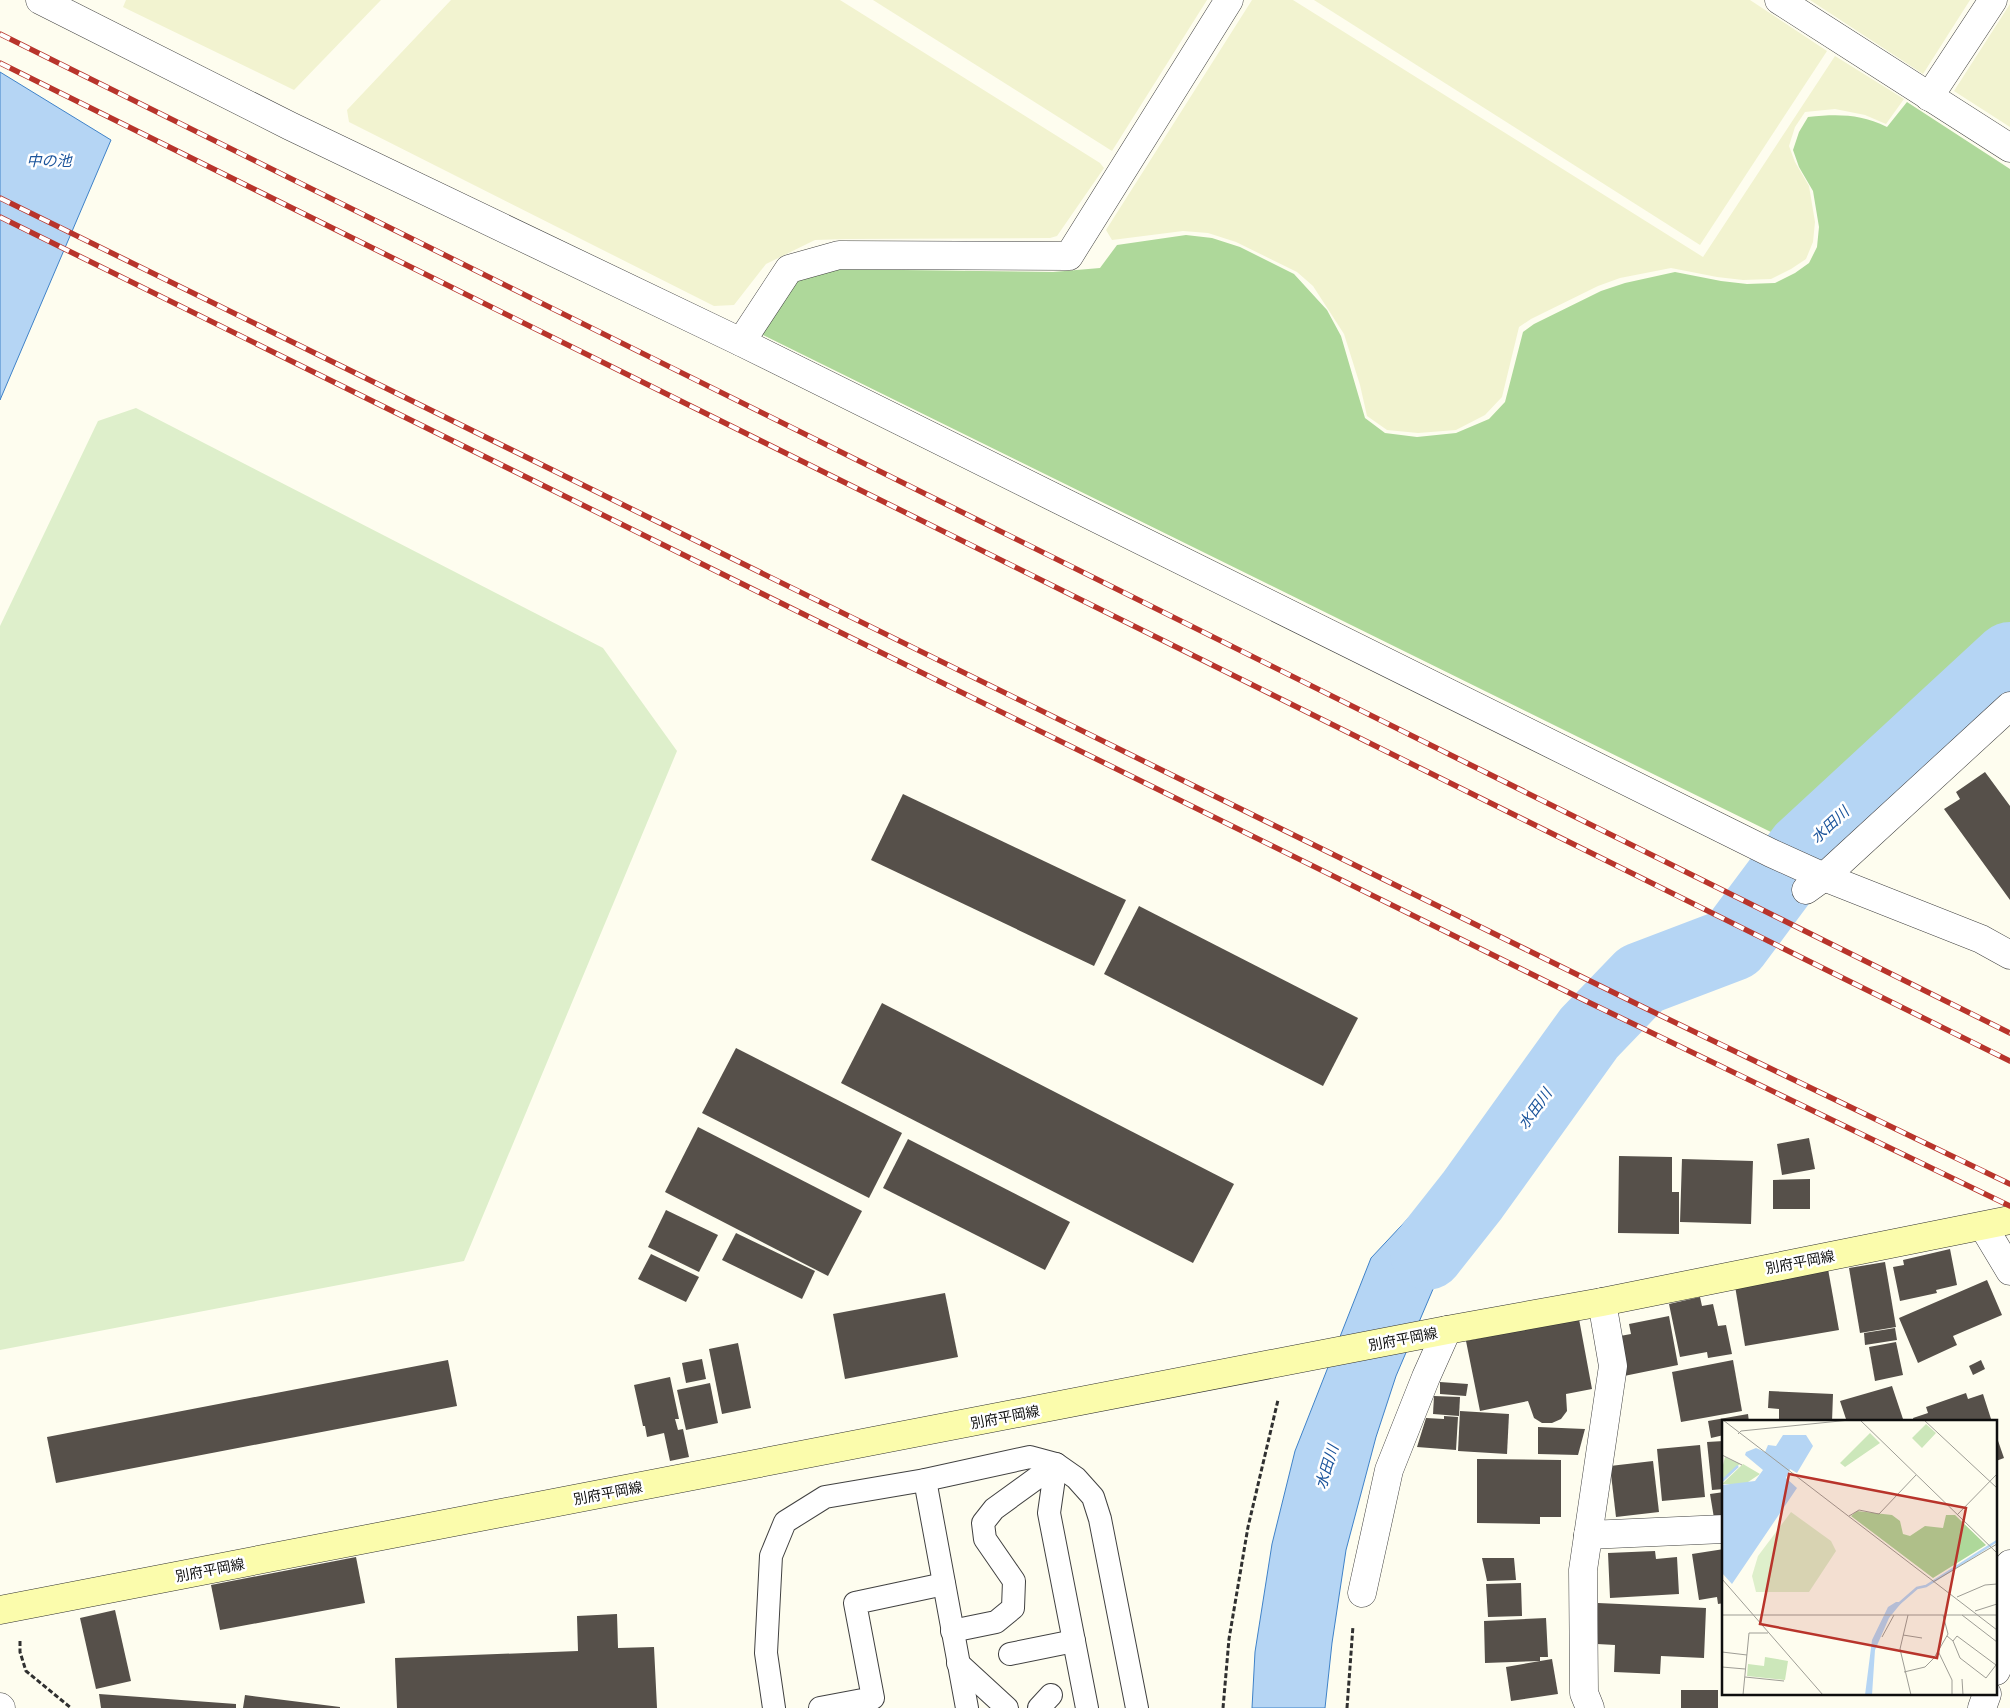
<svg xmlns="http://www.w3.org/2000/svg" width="2010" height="1708" font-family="'Times New Roman','Noto Sans JP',serif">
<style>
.farmland{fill:#f2f3d0}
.forest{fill:#aed89a}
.pitch{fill:#deefcb}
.water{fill:#b5d5f4;stroke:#3f82c8}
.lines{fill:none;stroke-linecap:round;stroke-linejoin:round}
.river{stroke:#b5d5f4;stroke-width:74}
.building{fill:#56504a}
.service-casing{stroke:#414141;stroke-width:24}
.minor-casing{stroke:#414141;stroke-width:29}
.tertiary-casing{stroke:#414141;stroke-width:29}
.secondary-casing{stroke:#303030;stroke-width:29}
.path{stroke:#303030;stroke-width:3;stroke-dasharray:5 2.5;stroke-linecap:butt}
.service{stroke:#fff;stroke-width:22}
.minor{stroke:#fff;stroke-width:28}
.tertiary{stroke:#fff;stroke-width:28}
.secondary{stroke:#fbfcac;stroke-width:28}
.rail-casing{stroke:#b8342b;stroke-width:5.5}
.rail{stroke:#fff;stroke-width:4;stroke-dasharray:11;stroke-linecap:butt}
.labels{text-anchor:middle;stroke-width:5;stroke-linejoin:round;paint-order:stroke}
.street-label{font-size:14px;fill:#0e0e0e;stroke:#fff}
.water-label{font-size:15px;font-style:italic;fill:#1b549b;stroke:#fff}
.inset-river{fill:none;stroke:#b5d5f4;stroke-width:2.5}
.inset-road{fill:none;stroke:#9e9d95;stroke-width:1}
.view{fill:#b8342b;fill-opacity:0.15;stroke:#b8342b;stroke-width:2.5}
.inset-edge{fill:none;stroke:#0e0e0e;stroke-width:2.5}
</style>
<rect width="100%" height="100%" fill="#fefdef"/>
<g class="farmland">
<polygon points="126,0 381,0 294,90 123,7"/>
<polygon points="451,0 840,0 1100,163 1104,168 1057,236 1050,238 846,239 815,240 766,264 734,305 714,306 349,122 347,110"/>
<polygon points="873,0 1207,0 1112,151"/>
<polygon points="1252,0 1293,0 1703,257 1835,56 1904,99 1886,124 1865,115 1835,109 1805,112 1795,127 1789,146 1795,162 1809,186 1815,222 1813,242 1806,259 1791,269 1771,279 1743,280 1717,277 1671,268 1620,278 1598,286 1531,319 1519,327 1502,397 1485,415 1456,430 1418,433 1387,430 1367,416 1360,385 1344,334 1313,286 1297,272 1236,242 1208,233 1183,231 1112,240 1106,230"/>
<polygon points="1314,0 1750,0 1827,51 1700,245"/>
<polygon points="1810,0 1970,0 1923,74"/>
<polygon points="2010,4 2010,127 1954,91"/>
</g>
<path class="forest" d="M1907,102L2010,169V639L1795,844L761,334L791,282L826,269L1053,272L1100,268L1117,245L1186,235L1212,238L1240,247L1294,274L1327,310L1341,336L1365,418L1385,433L1417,437L1456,433L1489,419L1505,402L1523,332L1534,324L1601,291L1625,283L1675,272L1721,281L1747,284L1775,283L1795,273L1809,263L1817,247L1819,227L1813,191L1799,167L1793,150L1799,132L1808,117C1839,114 1859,114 1887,127Z"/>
<polygon class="pitch" points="136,408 603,648 677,751 464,1261 0,1350 0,626 98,421"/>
<g class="water">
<polygon points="0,72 111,140 0,400"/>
<polygon points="1506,1171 1442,1268 1396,1376 1376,1437 1346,1550 1332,1643 1325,1708 1252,1708 1255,1652 1272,1544 1295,1451 1371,1258 1446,1178"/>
</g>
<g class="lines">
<polyline class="river" points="1427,1253 1472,1196 1589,1033 1641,979 1733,944 1803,850 2010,659"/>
</g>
<g class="building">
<polygon points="1985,772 2010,806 2010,900 1944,809 1960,799 1956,792"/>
<polygon points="903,794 1126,900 1094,966 871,860"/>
<polygon points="1139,906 1358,1018 1323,1086 1104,974"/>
<polygon points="882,1003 1234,1184 1193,1263 841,1083"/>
<polygon points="736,1048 902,1133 869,1198 702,1113"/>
<polygon points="698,1127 862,1211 828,1276 665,1192"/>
<polygon points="1809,1138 1815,1169 1782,1175 1777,1144"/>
<polygon points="908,1139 1070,1222 1045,1270 883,1188"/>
<polygon points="1619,1156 1672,1157 1672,1192 1679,1192 1679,1234 1618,1233"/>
<polygon points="1682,1159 1753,1161 1751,1224 1680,1222"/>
<polygon points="1810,1179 1810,1209 1773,1209 1773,1180"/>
<polygon points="666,1210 718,1235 699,1272 648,1247"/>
<polygon points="736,1233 815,1271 802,1299 722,1260"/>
<polygon points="1950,1249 1957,1285 1936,1290 1937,1293 1900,1301 1893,1267 1904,1265 1903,1260"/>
<polygon points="651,1254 699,1277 686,1302 638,1279"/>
<polygon points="1885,1262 1896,1327 1860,1333 1849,1268"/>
<polygon points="1828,1269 1839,1330 1745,1346 1735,1286"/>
<polygon points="1987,1280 2002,1315 1953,1336 1957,1345 1918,1363 1899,1318"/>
<polygon points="945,1293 958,1357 845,1379 833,1314"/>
<polygon points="1700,1297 1702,1306 1713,1304 1718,1326 1726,1325 1732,1354 1708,1358 1707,1352 1680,1357 1669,1304"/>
<polygon points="1669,1316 1678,1365 1624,1376 1620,1336 1631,1334 1629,1324"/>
<polygon points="1579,1319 1592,1389 1566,1394 1567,1411 1561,1419 1552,1423 1542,1423 1534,1418 1528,1401 1480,1411 1466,1341"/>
<polygon points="1895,1328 1897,1340 1865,1345 1864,1333"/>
<polygon points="1896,1342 1903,1375 1875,1381 1869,1347"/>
<polygon points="738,1343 751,1408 722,1414 709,1349"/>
<polygon points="702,1359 706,1379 686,1383 682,1363"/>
<polygon points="448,1360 457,1406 56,1483 47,1437"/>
<polygon points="1733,1360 1742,1411 1681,1422 1672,1372"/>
<polygon points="1981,1360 1985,1369 1973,1375 1969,1366"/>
<polygon points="670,1377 679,1419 675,1419 678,1430 683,1429 689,1457 670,1461 664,1433 647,1437 645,1426 643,1426 634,1385"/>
<polygon points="1440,1382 1468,1384 1466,1396 1440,1394"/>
<polygon points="710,1383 718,1423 686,1430 677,1390"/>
<polygon points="1892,1386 1904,1422 1847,1422 1840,1401"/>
<polygon points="1769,1391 1833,1394 1832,1422 1779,1422 1779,1409 1768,1408"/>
<polygon points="1966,1393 1968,1399 1983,1394 1992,1422 1914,1422 1913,1418 1928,1413 1926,1407"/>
<polygon points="1434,1396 1460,1397 1459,1416 1433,1414"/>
<polygon points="1460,1411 1509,1414 1507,1454 1458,1451"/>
<polygon points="1748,1414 1749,1422 1724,1422 1724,1435 1711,1438 1708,1421"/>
<polygon points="1444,1416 1458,1417 1456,1450 1417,1447 1426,1418 1444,1419"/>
<polygon points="1538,1427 1585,1429 1578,1455 1538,1454"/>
<polygon points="1996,1435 2004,1458 1996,1461"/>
<polygon points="1724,1441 1724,1489 1712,1490 1707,1442"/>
<polygon points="1700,1445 1705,1497 1662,1501 1657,1449"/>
<polygon points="1477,1459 1561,1460 1561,1517 1540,1517 1540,1524 1477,1523"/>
<polygon points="1653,1461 1659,1512 1616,1517 1610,1466"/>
<polygon points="1724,1492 1724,1516 1714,1518 1710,1494"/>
<polygon points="1724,1549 1724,1603 1718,1604 1717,1597 1699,1600 1692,1554"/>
<polygon points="1655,1551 1656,1559 1677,1557 1679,1594 1610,1598 1608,1553"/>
<polygon points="356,1557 365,1603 220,1630 211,1585"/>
<polygon points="1482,1558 1514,1558 1516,1580 1487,1581"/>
<polygon points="1521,1583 1522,1616 1488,1617 1486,1584"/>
<polygon points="1598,1603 1706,1608 1704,1658 1661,1656 1660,1674 1614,1672 1615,1645 1597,1644"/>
<polygon points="115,1610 131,1681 96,1689 80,1618"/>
<polygon points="617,1614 618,1648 654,1647 657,1708 397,1708 395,1658 578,1651 577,1616"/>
<polygon points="1546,1618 1548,1657 1540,1657 1540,1661 1485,1663 1484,1621"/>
<polygon points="1552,1659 1558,1694 1511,1701 1506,1667"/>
<rect x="1681" y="1690" width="37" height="18"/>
<polygon points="99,1694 236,1704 236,1708 101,1708"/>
<polygon points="245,1695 340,1707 340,1708 243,1708"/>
</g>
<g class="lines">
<g class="service-casing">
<g id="service">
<polyline points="925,1480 967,1708"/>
<polyline points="952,1631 996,1622 1013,1608 1014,1581 985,1539 983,1523 994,1509 1056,1464 1049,1513 1087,1708"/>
<polyline points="1010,1654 1074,1641"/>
<polyline points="958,1663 1007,1708"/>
<polyline points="774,1708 766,1653 771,1556 785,1522 825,1497 925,1480 1030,1457 1056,1464 1076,1478 1093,1497 1100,1519 1137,1708"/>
<polyline points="820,1708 873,1698 855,1603 944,1584"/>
<polyline points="1039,1708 1051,1695"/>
</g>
</g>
<g class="minor-casing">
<g id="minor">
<polyline points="40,0 290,126 741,342 1771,853 1824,877 1981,939 2010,955"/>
<polyline points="1779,0 2010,148"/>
<polyline points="1929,97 1993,0"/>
<polyline points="741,342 789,269 839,255 1069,256 1229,0"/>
<polyline points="1806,890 1824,877 2010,706"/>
<polyline points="1983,1226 2010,1271"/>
<polyline points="1588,1535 1724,1529"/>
<polyline points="1362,1593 1389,1470 1426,1377 1447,1330"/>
<path d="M1996,1671C1999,1664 2003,1657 2005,1649C2010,1621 2008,1592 2010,1564"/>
<polyline points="1590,1708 1584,1693 1583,1570 1613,1366 1602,1302"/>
<polyline points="1982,1708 1987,1694"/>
</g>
</g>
<g class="tertiary-casing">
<polyline id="tertiary" points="0,1707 1,1708"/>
</g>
<g class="secondary-casing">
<polyline id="secondary" points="0,1610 1447,1330 1602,1302 2010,1220"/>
</g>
<g class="path">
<polyline points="20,1641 20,1652 26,1671 71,1708"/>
<polyline points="1223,1708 1229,1639 1248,1527 1278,1400"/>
<polyline points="1347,1708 1353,1626"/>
</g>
<use href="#service" class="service"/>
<use href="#minor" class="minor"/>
<use href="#tertiary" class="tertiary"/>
<use href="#secondary" class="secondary"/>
<g class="rail-casing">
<g id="rail">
<polyline points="0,34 2010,1033"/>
<polyline points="0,63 2010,1061"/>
<polyline points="0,198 1643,1007 2010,1184"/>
<polyline points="0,217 1588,1002 2010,1206"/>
</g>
</g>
<use href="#rail" class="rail"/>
</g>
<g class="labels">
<g class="street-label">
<text transform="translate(1800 1262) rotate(-11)" y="5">別府平岡線</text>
<text transform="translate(1403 1339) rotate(-11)" y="5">別府平岡線</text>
<text transform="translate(1005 1417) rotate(-11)" y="5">別府平岡線</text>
<text transform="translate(608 1493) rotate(-11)" y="5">別府平岡線</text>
<text transform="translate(210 1570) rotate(-11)" y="5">別府平岡線</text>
</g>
<g class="water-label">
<text x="49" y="166">中の池</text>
<text transform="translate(1830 825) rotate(-43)" y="5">水田川</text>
<text transform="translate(1535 1109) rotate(-54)" y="5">水田川</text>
<text transform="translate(1327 1467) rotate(-73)" y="5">水田川</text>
</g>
</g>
<g transform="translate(1722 1420)">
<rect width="275" height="275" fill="#fefdef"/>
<path d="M204,4L214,13L200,28L190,18ZM148,13L158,23L123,47L118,43ZM3,37L18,44L0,60V49ZM21,44L38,54L23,64H0ZM43,237L66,241L63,260L25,256L26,244L42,246Z" fill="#cce7ba"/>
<path d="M135,91L170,95L178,101L181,114L188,116L203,106L221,108L224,95H233L264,125L211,158L129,96Z" fill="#aed89a"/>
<path d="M69,92L109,121L114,131L87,172H34L30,156L36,136Z" fill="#deefcb"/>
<path d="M61,15H84L91,26L75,53L68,49L64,58L75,68L10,164L0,153V65L33,61L41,50L23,35L24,32L34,28L43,32L46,25L54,26ZM174,182H180L167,198L153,230L150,275H143L150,220L166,187Z" fill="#b5d5f4"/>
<path class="inset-river" d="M0,61L16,46M172,188L195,168L204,166L275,121"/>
<path class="inset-road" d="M1,0L275,210M138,0L275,133M202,0L275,68M16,14L19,11L128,0M0,35L20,45M235,95L275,54M127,96L137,90L157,94L194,55M0,159L101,275M211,162L275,124M235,177L263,165L275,164M253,191L275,184M0,195H275M186,195L178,229L189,275M240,195L275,222M181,215L200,218M225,216L231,221L238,238L264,258L274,245L235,216L231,221M160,217L172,195M216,231L230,260V275M0,232L25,235M0,247L23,249M182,252L203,247L212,238L226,214L221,195M23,257L62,261M240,259L241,275M21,275L27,213H46"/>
<path class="view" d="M67,54L244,88L215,238L38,204Z"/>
<rect width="275" height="275" class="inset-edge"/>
</g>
</svg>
